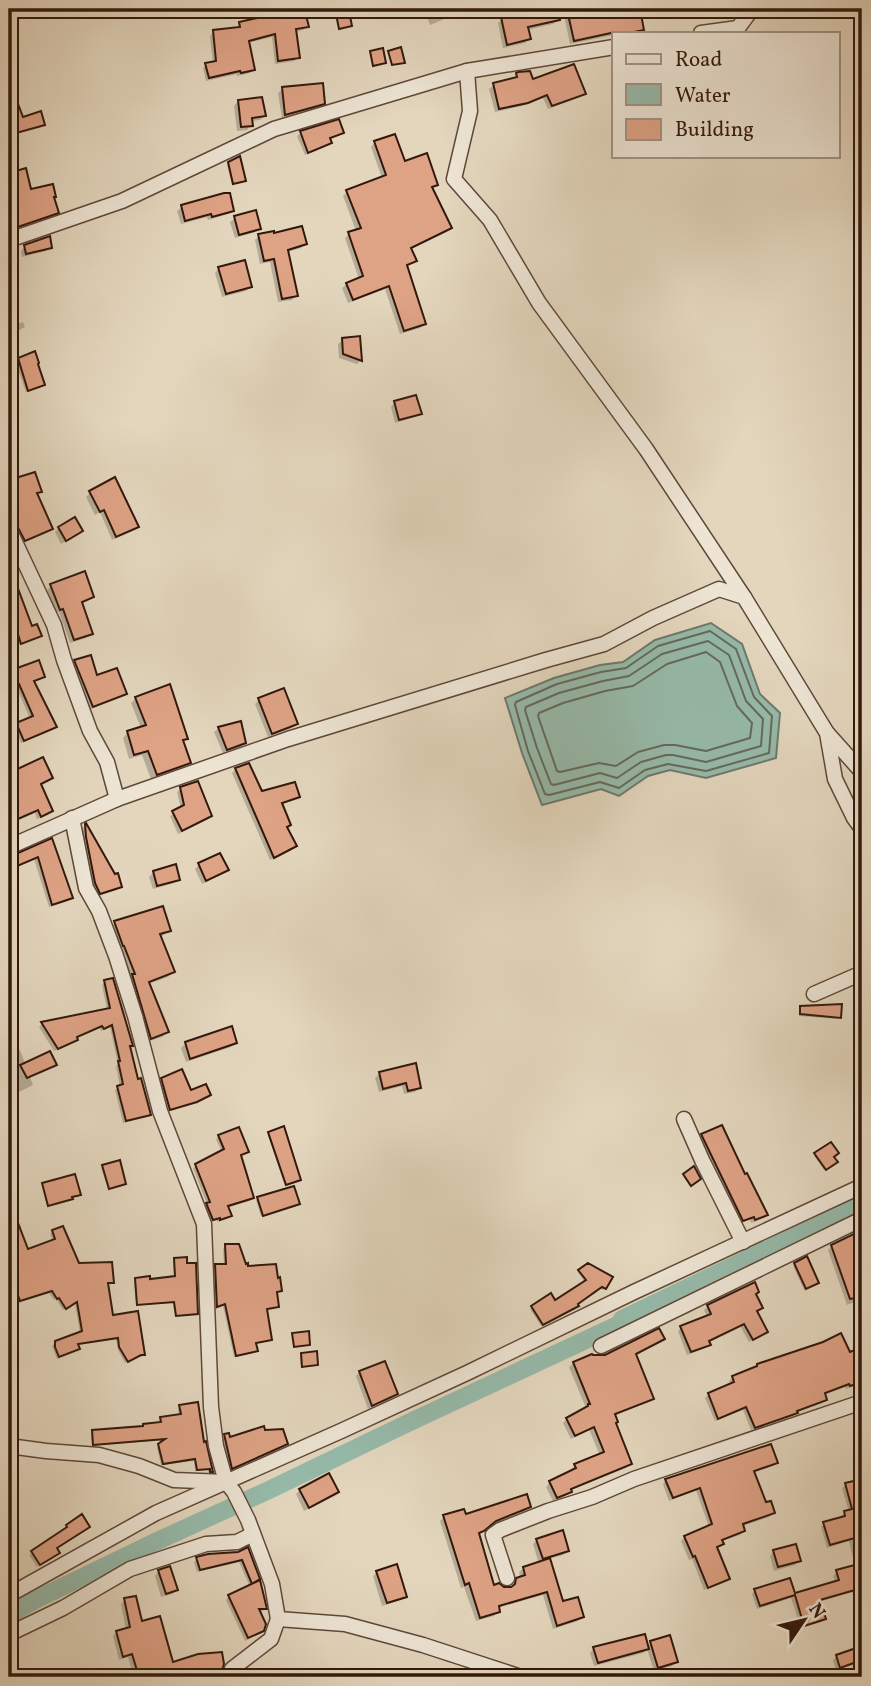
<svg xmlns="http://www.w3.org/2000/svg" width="871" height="1686" font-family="Vollkorn,serif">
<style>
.water{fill:#96baaa;stroke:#6e796b;stroke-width:2}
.shadow{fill:#0003}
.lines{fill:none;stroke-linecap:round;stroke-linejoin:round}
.shore{stroke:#64695b;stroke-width:2}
.canal{stroke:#96baaa;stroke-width:18}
.building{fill:#dea285;stroke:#32180c;stroke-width:2}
.minor-casing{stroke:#5e4838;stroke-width:17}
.minor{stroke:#ede4d4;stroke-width:14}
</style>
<rect width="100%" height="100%" fill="#e3d6bd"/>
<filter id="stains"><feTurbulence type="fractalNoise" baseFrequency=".00286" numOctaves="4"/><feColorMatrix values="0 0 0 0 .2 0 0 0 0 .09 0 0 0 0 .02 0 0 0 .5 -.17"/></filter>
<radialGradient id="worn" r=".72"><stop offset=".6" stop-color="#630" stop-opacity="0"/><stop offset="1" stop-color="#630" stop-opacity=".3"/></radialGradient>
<polygon class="water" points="711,623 742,644 760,694 780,713 776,758 706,778 670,770 648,776 619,796 601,789 542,805 522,753 505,698 554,678 600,665 623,662 655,640"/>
<g class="shadow">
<polygon points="272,9 301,9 307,27 303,30 295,32 298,58 294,61 275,64 272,37 247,43 254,69 250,73 237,76 237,74 206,81 203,68 206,65 213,63 210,36 214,32 236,28 240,24 273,16"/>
<polygon points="424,9 444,9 446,16 442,20 430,25"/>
<polygon points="527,9 555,9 558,20 553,24 527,30 529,39 525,43 503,48 498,23 502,19 528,13"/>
<polygon points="590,9 608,9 608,11 618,9 638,9 642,30 639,33 614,33 614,35 570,44 565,20 569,16 590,11"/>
<polygon points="517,75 532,81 584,93 580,97 548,109 543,98 522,106 495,112 489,89 494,85 513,79"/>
<polygon points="283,89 323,103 319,107 282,118 278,93"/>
<polygon points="11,91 22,119 43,124 40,127 9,136 9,92"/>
<polygon points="238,101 265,116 260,120 251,121 251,125 247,130 237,131 234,106"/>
<polygon points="342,132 338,136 329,139 330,142 326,146 305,155 297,136 301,133"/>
<polygon points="375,142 436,184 431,189 450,228 446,232 410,249 415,261 406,267 424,324 420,328 400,334 385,289 348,303 342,288 347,284 359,279 345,238 349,234 356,231 343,196 347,192 382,178 371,147"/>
<polygon points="229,163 244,181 243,182 232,185 227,165"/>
<polygon points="24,170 30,191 52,198 55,214 9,230 9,193 10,193 9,175"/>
<polygon points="182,207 232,210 228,214 208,220 207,217 181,224 177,211"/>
<polygon points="235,218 259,228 255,232 235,238 230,222"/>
<polygon points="259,236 305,244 301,248 287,252 296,295 292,300 278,302 270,262 260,264 255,240"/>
<polygon points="25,246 50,247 46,251 22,257 21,251"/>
<polygon points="219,268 250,287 246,291 222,297 215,273"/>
<polygon points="23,322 25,327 23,328 9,336 9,327"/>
<polygon points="343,340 361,360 357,364 339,358 338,344"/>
<polygon points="34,354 43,385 26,392 15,361"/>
<polygon points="395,402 420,413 415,417 395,423 391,407"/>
<polygon points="34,474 40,491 36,495 50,529 46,533 21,544 9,509 9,482"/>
<polygon points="90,493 136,527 132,531 112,540 100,512 95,515 86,497"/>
<polygon points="59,528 81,531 77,535 61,544 55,532"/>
<polygon points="9,567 31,628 40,636 37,638 19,645 13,629 10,630 9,627"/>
<polygon points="51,586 92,597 88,601 81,604 91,634 86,638 70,643 59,612 56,613 47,590"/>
<polygon points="38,662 43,676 33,682 55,727 52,730 21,743 14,727 30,719 16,686 9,688 9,672"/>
<polygon points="75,662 96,677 125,693 121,697 88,710 71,666"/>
<polygon points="136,698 186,738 182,742 189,762 184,767 151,779 142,755 129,759 123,738 128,732 141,728 131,703"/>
<polygon points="259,700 296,724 292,728 268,737 255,704"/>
<polygon points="219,728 244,743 240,747 223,753 214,732"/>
<polygon points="236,769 261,794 298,797 294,800 280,805 286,828 295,846 291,850 270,860 232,773"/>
<polygon points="51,778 39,785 51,811 47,815 37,819 35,813 9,824 9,800"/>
<polygon points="181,789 210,816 206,820 178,834 170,816 181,809 177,792"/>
<polygon points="85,826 120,886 116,890 96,897 91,888 81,830"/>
<polygon points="51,841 71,898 68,901 49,907 34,859 12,869 9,861 12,858"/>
<polygon points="220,855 226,869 222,874 202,884 195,869 199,865"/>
<polygon points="153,873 178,879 174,883 153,889 149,877"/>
<polygon points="115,923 169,930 164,935 159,937 173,972 168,977 148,984 167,1032 162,1037 146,1042 128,981 130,978 110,927"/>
<polygon points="105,982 131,1045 129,1047 137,1081 149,1114 146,1117 123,1123 115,1090 120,1087 116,1066 118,1064 110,1027 101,1031 99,1027 76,1038 76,1040 73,1042 54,1051 39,1027 42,1024 107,1010 102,985"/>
<polygon points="801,1008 839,1018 838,1019 799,1016 799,1010"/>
<polygon points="230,1029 235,1042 231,1047 186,1062 181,1048 185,1044"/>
<polygon points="20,1050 33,1085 19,1092 9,1070 9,1055"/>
<polygon points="379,1074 419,1088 415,1092 404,1094 402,1086 379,1092 375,1078"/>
<polygon points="162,1080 190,1093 208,1096 188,1105 168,1110 161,1082"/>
<polygon points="269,1134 299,1180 297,1182 285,1186 268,1136"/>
<polygon points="702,1135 766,1215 762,1219 751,1223 750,1219 739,1224 698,1139"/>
<polygon points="219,1136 247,1151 239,1157 252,1198 249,1201 227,1208 230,1215 227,1218 217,1222 217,1220 210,1222 204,1208 207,1204 193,1168 222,1152 216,1139"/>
<polygon points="831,1144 832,1157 835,1162 824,1170 814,1156"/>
<polygon points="103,1166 124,1184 108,1189 101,1168"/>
<polygon points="43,1184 79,1194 70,1197 69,1200 47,1206 42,1186"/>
<polygon points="258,1199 296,1205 261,1216 256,1200"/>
<polygon points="11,1210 27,1251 53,1241 50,1234 53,1231 77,1264 112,1282 106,1285 112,1317 144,1355 141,1357 137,1357 125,1363 118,1350 116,1339 77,1345 78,1349 76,1351 57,1359 52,1346 54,1344 80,1334 75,1303 63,1310 56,1299 54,1300 49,1293 18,1303 12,1285 9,1286 9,1211"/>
<polygon points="862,1232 862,1299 847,1305 828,1250 832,1246"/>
<polygon points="226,1246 245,1266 280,1291 275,1293 277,1306 274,1309 266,1310 271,1339 268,1341 255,1344 256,1351 254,1353 234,1357 223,1306 215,1308 213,1268 216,1265 224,1265 223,1249"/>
<polygon points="174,1259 196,1313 194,1315 175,1316 173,1303 136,1305 134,1281 135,1279 148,1280 174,1278 173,1261"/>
<polygon points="806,1259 815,1285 804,1290 793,1266"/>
<polygon points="588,1265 604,1288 603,1290 599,1288 576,1304 575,1307 541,1326 530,1309 554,1302 585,1283 578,1272"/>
<polygon points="754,1295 761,1308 757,1312 766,1332 762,1335 749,1342 740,1326 708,1342 708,1344 705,1348 687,1355 678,1331 681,1328 707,1317 704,1310 708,1307"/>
<polygon points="662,1339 658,1343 634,1355 652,1398 647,1402 614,1416 614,1424 630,1464 626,1468 570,1490 566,1496 553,1501 546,1487 550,1482 572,1472 571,1470 575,1466 600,1456 589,1429 571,1439 563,1423 567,1419 586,1408 569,1367 574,1363 606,1356"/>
<polygon points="862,1349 862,1383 846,1389 845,1387 824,1395 825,1400 822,1403 797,1412 793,1416 751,1430 743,1410 715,1421 705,1398 709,1394 731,1385 729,1381 733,1377 754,1369 757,1365 849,1354"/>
<polygon points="301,1355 316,1365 315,1366 301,1368 300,1356"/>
<polygon points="360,1372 395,1394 391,1398 368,1409 356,1376"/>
<polygon points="180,1407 202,1444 211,1471 209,1473 208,1470 195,1471 194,1461 161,1465 157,1448 167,1440 92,1446 91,1434 93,1432 142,1428 159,1424 159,1421 161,1419 179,1416 178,1409"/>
<polygon points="264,1432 286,1443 282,1448 228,1471 221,1440 225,1436 229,1439"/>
<polygon points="776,1463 772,1466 753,1473 765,1504 773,1513 769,1517 742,1526 743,1531 740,1535 720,1541 721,1544 716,1548 728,1578 725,1582 704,1590 692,1559 689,1560 681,1541 685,1537 709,1527 696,1490 669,1501 663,1484 666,1480"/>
<polygon points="862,1480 862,1622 860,1617 859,1617 852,1592 819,1602 824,1619 821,1622 801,1628 791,1598 757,1609 752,1594 755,1590 788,1580 794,1596 836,1583 833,1576 837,1572 855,1567 849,1541 827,1548 821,1527 824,1524 842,1519 841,1516 845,1513 849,1512 842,1488 846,1485"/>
<polygon points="300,1490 337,1491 333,1496 304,1511 296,1494"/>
<polygon points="529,1507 525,1511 490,1525 478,1535 493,1587 511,1589 517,1580 521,1579 519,1572 524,1568 539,1564 533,1544 537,1540 567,1551 563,1555 548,1559 562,1604 582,1617 578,1621 553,1629 543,1595 497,1608 498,1611 494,1616 476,1621 464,1587 461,1588 440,1521 444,1517 465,1516"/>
<polygon points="81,1517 55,1549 55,1556 37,1567 29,1555 65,1531 64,1529 67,1526"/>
<polygon points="774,1551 799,1561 795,1565 774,1571 770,1556"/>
<polygon points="239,1553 258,1578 250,1586 265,1609 261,1612 258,1612 262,1630 258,1634 245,1641 226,1600 229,1596 250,1587 239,1562 197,1572 194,1562 197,1559"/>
<polygon points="159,1571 176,1590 172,1594 161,1597 155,1576"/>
<polygon points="377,1572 405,1596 401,1600 382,1606 373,1576"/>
<polygon points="125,1600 140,1623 172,1664 218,1674 219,1677 134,1677 128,1657 119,1660 113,1636 117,1632 126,1630 121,1604"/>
<polygon points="651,1643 676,1661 672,1666 654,1671 647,1649 643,1653 594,1666 590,1653 594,1648 647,1647"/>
<polygon points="862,1648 862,1667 857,1669 856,1664 836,1670 833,1660 837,1656"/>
<polygon points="427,1675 427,1677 395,1677"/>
<polygon points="470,1675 470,1677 432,1677"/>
</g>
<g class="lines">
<g class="shore">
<polygon points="710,631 736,649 754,697 772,716 769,753 706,771 668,764 645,770 619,788 600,782 549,795 545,794 528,751 515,705 516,702 557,684 601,672 626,668 658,646"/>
<polygon points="708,641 729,655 746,701 763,719 761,746 706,762 673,755 666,755 641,762 617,778 600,773 554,785 551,784 537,748 525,710 526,707 559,693 603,681 629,676 662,654"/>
<polygon points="706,652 720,662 737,706 752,723 750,738 706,751 675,745 664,745 638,752 616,766 599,763 560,772 557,771 538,716 539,713 563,703 605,691 633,686 667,664"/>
</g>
<g class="canal">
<polyline points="622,1319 862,1204"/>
<polyline points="9,1615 35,1600 155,1542 269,1490 408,1423 635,1317"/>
</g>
</g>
<g class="building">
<polygon points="275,9 303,9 304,15 306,15 309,27 296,29 300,58 278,61 275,34 249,41 255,70 241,73 240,71 209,78 205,63 216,61 213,30 240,27 239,22 276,14"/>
<polygon points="532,9 557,9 560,20 528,27 531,39 507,45 501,17 532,11"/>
<polygon points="592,9 640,9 644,30 629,33 611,33 574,41 568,14"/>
<polygon points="349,11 352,26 339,29 336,14"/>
<polygon points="401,47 405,63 392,65 388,51"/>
<polygon points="383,48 386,63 373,66 370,51"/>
<polygon points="574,64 586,94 552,106 547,95 528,103 499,109 493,83 517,77 516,73 518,72 530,71 533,79"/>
<polygon points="9,83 10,83 23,117 41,111 45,125 9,135"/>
<polygon points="323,83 325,104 285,115 282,87"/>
<polygon points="262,97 266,116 252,118 253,126 241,127 238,100"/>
<polygon points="339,119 344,133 330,138 332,143 308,153 300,131"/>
<polygon points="395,134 405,161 427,153 438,185 432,187 452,228 411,248 417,261 407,265 426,324 404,331 389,286 353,300 346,283 363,276 348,232 361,228 346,190 386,175 374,141"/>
<polygon points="240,156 246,181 233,184 228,162"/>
<polygon points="26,168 31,189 53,184 56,197 54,197 59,213 9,230 9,191 12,190 9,173"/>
<polygon points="224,193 230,193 234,211 212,217 211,214 185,221 181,205"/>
<polygon points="256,210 261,229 239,235 234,216"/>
<polygon points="302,226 307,244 288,250 298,296 282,299 274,259 264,261 258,234 274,231 274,233"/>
<polygon points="50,236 52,248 26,254 24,245"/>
<polygon points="245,260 252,287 226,294 218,267"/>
<polygon points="360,336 362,361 343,354 342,338"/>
<polygon points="35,351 39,363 38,364 45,385 28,391 18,358"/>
<polygon points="416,395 422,414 399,420 394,401"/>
<polygon points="35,472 42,492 37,493 53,529 25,541 15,522 18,521 9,493 9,480"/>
<polygon points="115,477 139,527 116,537 104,510 100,512 89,491"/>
<polygon points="75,517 83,531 66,541 58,527"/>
<polygon points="9,567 10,567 32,626 37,624 42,636 21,644 16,628 12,629 9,619"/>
<polygon points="85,571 94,597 82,602 93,634 74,640 63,609 60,610 50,584"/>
<polygon points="91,655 97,675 117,668 127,694 93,707 74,660"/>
<polygon points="39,660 45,677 34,681 57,727 24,741 16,723 33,716 19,684 9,687 9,671"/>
<polygon points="170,684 188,739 183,740 191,763 157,775 148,751 134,755 127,731 146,725 135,697"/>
<polygon points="284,688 298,724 272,734 258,698"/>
<polygon points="241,721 246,743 227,750 218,727"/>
<polygon points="43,757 53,778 41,784 53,811 41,817 38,810 9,823 9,773"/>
<polygon points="249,763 262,791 295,782 300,797 282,803 291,825 287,827 297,846 274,858 235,768"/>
<polygon points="198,781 212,816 182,831 172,811 184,805 180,787"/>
<polygon points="86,823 115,874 118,873 122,887 100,894 95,883 86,837 85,824"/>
<polygon points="52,838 73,898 52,905 38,857 15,867 11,856"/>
<polygon points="220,853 229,870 206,881 198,863"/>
<polygon points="176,864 180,880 157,886 153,871"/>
<polygon points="163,906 171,931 160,934 175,972 149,982 169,1032 151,1039 132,974 135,974 124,946 123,946 114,921"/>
<polygon points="113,978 133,1046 130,1046 138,1079 141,1078 151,1115 126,1121 117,1086 123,1084 118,1061 120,1061 112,1025 104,1029 102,1026 77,1037 78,1040 58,1049 41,1022 110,1008 104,980"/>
<polygon points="842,1004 841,1018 800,1014 800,1006"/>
<polygon points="232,1026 237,1043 190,1059 185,1042"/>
<polygon points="50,1051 57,1065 27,1078 20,1065"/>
<polygon points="416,1063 421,1088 408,1091 406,1083 383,1089 379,1072"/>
<polygon points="182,1069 191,1090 206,1084 211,1095 197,1102 170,1110 161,1078"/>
<polygon points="722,1125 745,1174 747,1173 768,1215 755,1220 754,1217 743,1221 701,1134"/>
<polygon points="284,1126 301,1180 286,1185 268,1132"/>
<polygon points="239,1127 249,1152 241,1155 254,1198 228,1206 232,1216 220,1220 220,1218 213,1220 206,1203 210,1202 195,1164 224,1149 218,1135"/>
<polygon points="831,1142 839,1153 834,1157 838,1162 826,1170 814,1153"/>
<polygon points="120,1160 126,1184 109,1189 102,1165"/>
<polygon points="694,1166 701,1179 691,1186 683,1174"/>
<polygon points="75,1174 81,1195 72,1197 73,1199 48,1206 42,1183"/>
<polygon points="294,1186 300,1204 263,1216 257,1197"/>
<polygon points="9,1202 10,1202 28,1249 55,1239 52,1230 63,1226 79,1263 112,1262 114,1283 108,1283 113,1315 138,1311 145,1355 141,1355 128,1362 119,1347 118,1338 78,1344 80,1349 59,1357 55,1347 55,1341 82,1331 77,1302 66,1309 59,1298 57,1299 52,1291 20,1301 14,1284 11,1285 9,1278"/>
<polygon points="862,1230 862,1297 850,1299 831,1245"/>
<polygon points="225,1244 239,1244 246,1264 248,1263 248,1266 276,1264 278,1278 280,1277 282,1291 277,1292 279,1307 267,1309 272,1340 256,1343 258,1351 236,1356 225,1304 217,1307 215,1264 226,1264"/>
<polygon points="807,1256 819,1283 806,1289 794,1263"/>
<polygon points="187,1257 187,1263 196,1263 198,1314 176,1316 174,1302 137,1305 135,1278 150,1276 150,1279 175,1276 174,1258"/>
<polygon points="588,1263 613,1277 606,1289 602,1287 578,1304 579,1306 543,1325 531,1306 551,1293 555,1300 586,1280 578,1270"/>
<polygon points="755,1282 759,1292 756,1294 763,1308 757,1311 768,1332 753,1340 744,1324 709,1341 711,1345 691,1352 680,1326 711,1314 707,1305"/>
<polygon points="659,1328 665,1339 636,1354 654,1399 615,1414 618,1422 616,1423 632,1464 571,1489 572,1492 557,1498 549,1481 576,1468 574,1464 604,1452 594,1427 575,1436 566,1418 588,1406 588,1404 590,1404 573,1362 592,1354 593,1355 605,1355"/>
<polygon points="309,1331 310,1345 294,1347 292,1333"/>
<polygon points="841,1333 850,1352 862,1347 862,1382 850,1386 849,1384 825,1393 827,1400 797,1411 798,1413 755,1428 746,1407 718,1419 708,1393 734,1382 732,1376 757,1366 757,1364 823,1342"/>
<polygon points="317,1351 318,1365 302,1367 301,1353"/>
<polygon points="385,1361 398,1394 372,1406 359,1371"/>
<polygon points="198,1402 204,1442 206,1441 213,1472 210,1472 210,1469 197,1470 195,1459 163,1464 158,1444 165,1439 93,1445 92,1430 143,1426 143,1424 161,1422 160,1417 181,1414 179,1405"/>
<polygon points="264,1426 265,1430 283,1429 288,1444 232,1469 224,1434 229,1433 230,1437"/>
<polygon points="771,1444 778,1463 754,1471 766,1502 771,1501 775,1513 743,1524 745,1531 722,1540 724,1544 717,1547 730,1579 708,1588 695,1556 693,1557 684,1536 712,1524 700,1488 673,1498 665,1479"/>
<polygon points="329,1473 339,1492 309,1508 299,1489"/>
<polygon points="862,1479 862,1536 830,1545 823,1522 845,1516 844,1511 852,1509 845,1483"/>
<polygon points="527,1494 531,1507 496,1521 484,1531 479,1533 494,1585 499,1583 504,1587 511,1587 515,1584 516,1578 525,1575 523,1567 550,1558 563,1601 578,1597 584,1617 557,1626 547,1592 499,1606 500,1612 480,1618 469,1583 465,1585 443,1515 464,1509 466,1514"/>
<polygon points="82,1514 90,1527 57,1548 60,1553 40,1565 31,1551 67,1527 66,1525"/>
<polygon points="563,1530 569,1551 543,1559 536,1539"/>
<polygon points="796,1544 801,1561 778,1567 773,1550"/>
<polygon points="248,1547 260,1579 252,1584 242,1560 200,1570 196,1557 208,1554 238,1552"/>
<polygon points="862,1563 862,1588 820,1600 826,1619 804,1626 795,1595 760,1606 754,1589 790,1578 795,1593 839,1580 836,1570"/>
<polygon points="397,1564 407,1597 387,1603 376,1571"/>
<polygon points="170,1566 178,1590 166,1594 158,1570"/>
<polygon points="260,1580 267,1609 259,1609 266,1624 264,1631 248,1638 228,1595"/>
<polygon points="136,1596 142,1621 160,1616 173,1662 198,1654 222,1652 224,1664 220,1677 139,1677 132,1654 123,1657 116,1631 130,1627 124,1598"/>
<polygon points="645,1634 649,1649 598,1663 593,1647"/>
<polygon points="670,1635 678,1662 658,1668 650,1641"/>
<polygon points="862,1646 862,1660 840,1668 836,1655"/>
</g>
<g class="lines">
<g class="minor-casing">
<g id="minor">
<polyline points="701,33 738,28 749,13 747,9"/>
<polyline points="467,71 470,111 454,179 490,220 539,303 646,449 744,597"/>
<polyline points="9,240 122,201 274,129 467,71 614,47"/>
<polyline points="9,529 54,625 64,660 90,731 107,762 117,799 9,847"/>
<polyline points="828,734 862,772"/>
<polyline points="117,799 288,739 546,660 604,644 653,618 719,589 744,597 827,733 835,779 854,818 862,829"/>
<polyline points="72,818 86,888 99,911 116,956 135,1016 160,1111 204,1224 211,1407 216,1446 226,1482"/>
<polyline points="814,994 862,973"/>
<polyline points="684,1119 702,1160 743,1242"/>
<polyline points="601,1346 862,1219"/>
<polyline points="9,1446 46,1451 99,1455 139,1466 174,1480 226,1482 234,1492 248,1520 272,1584 278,1619 345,1624 423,1645 521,1677"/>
<polyline points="507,1578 493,1535 500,1530 548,1511 592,1497 634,1479 862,1402"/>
<polyline points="9,1595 156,1513 341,1431 467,1373 634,1292 862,1186"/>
<polyline points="9,1634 63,1608 130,1569 206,1544 237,1542 253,1534"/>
<polyline points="229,1677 232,1669 271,1639 278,1619"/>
</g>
</g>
<use href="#minor" class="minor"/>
</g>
<rect width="871" height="1686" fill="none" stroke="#e3d6bd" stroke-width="35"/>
<rect x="10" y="10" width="850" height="1665" fill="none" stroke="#32180c" stroke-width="3.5"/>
<rect x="18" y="18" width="836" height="1651" fill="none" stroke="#32180c" stroke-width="2"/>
<rect x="612" y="32" width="228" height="126" fill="#ede4d4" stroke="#a29284" stroke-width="2"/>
<rect x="626" y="54" width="35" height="10" fill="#ede4d4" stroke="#a29284" stroke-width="2"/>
<text x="675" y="66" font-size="21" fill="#32180c">Road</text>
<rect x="626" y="84" width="35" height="21" fill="#96baaa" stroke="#a29284" stroke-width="2"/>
<text x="675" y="102" font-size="21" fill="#32180c">Water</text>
<rect x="626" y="119" width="35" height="21" fill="#dea285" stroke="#a29284" stroke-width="2"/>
<text x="675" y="136" font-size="21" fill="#32180c">Building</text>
<g transform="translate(804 1620) rotate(55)" stroke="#ede4d4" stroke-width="5" paint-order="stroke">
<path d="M0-5L12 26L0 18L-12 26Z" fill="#32180c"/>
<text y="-10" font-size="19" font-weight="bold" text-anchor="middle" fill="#32180c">N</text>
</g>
<rect width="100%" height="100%" filter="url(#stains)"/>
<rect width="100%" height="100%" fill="url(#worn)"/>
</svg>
